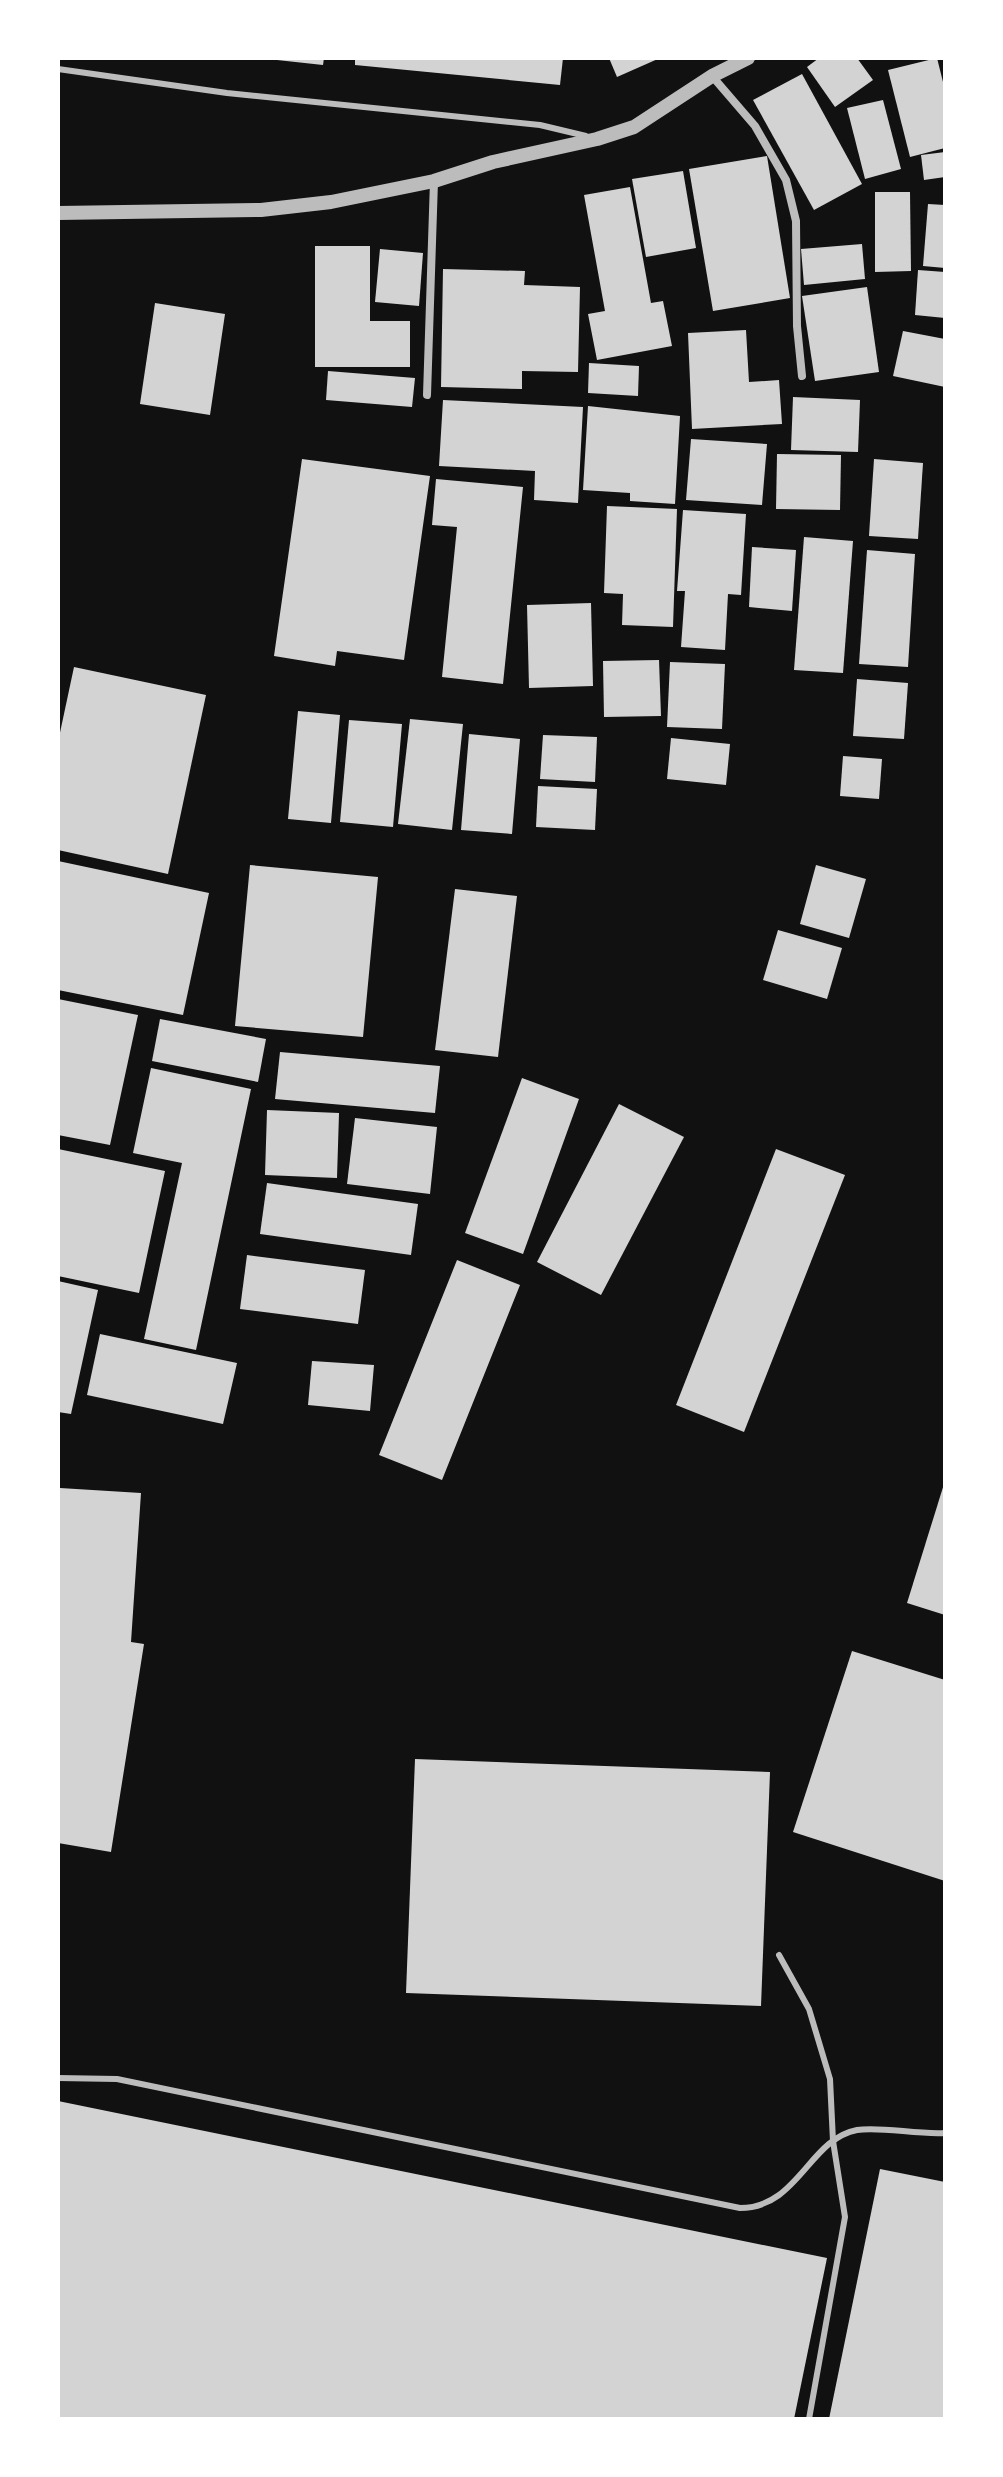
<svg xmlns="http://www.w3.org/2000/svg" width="1003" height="2477" font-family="'PT Sans',sans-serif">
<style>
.building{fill:#d3d3d3}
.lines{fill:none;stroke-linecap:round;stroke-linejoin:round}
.service{stroke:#bcbcbc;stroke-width:6}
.minor{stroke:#bcbcbc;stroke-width:8}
.tertiary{stroke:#bcbcbc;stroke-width:14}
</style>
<rect width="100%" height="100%" fill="#111"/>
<g class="building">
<polygon points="277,58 324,58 323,65 277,60"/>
<polygon points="355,58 563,58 560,85 355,65"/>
<polygon points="609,58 660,58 617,77"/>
<polygon points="819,58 857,58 873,80 835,107 807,67"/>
<polygon points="937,58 945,90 945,148 910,157 888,70"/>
<polygon points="802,74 862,184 814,210 753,100"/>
<polygon points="883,100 901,169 865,179 847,108"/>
<polygon points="945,152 945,177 924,180 921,155"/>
<polygon points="767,156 790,298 713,311 689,169"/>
<polygon points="683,171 696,248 646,257 632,179"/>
<polygon points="630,187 651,303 663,301 672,346 597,360 588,314 605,311 584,195"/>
<polygon points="875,192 910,192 911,271 875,272"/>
<polygon points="928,204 945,205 945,268 923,266"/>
<polygon points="862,244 865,279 804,285 801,249"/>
<polygon points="315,246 370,246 370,321 410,321 410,367 315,367"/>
<polygon points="380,249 423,253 419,306 375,302"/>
<polygon points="443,269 525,271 524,285 580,287 578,372 522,371 522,389 441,387"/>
<polygon points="918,270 945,272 945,318 915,315"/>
<polygon points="867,287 879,372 815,381 802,296"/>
<polygon points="155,303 225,314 210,415 140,404"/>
<polygon points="746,330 749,382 779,380 782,424 692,429 688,333"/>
<polygon points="903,331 945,339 945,387 893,376"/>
<polygon points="589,363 639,366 638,396 588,393"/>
<polygon points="328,371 415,378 412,407 326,400"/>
<polygon points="793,397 860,400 858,452 791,450"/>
<polygon points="443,400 583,407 578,503 534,500 535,471 439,466"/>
<polygon points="588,406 680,416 675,504 630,501 630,493 583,490"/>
<polygon points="691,439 767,444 762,505 686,500"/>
<polygon points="777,454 841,455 840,510 776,509"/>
<polygon points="302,459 430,476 404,660 337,651 335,666 274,656"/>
<polygon points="874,459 923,463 918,539 869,536"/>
<polygon points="436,479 523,487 503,684 442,677 457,527 432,525"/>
<polygon points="607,506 677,509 673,627 622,625 623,594 604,593"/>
<polygon points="683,510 746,514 741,595 728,594 725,650 681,647 685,591 677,591"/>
<polygon points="804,537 853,541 843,673 794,670"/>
<polygon points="752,547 796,550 792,611 749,607"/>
<polygon points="867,550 915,554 908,667 859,664"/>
<polygon points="591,603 593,686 529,688 527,605"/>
<polygon points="659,660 661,716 604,717 603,661"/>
<polygon points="670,662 725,664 722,729 667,727"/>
<polygon points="74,667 206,695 168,874 58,850 58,742"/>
<polygon points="857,679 908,683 904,739 853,736"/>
<polygon points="298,711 340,715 331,823 288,819"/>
<polygon points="410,719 463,724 452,830 398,824"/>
<polygon points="349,720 402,724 393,827 340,822"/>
<polygon points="469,734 520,739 512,834 461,830"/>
<polygon points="543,735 597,737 595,782 540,779"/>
<polygon points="671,738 730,744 726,785 667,779"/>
<polygon points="843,756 882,759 879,799 840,796"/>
<polygon points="538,786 597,789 595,830 536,827"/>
<polygon points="58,861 209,893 183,1015 58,990"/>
<polygon points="250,865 378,877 363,1037 235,1026"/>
<polygon points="816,865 866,879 849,938 800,924"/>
<polygon points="455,889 517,896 498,1057 435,1050"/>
<polygon points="778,930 842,948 827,999 763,980"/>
<polygon points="58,999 138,1015 110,1145 58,1135"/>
<polygon points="160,1019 266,1039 258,1082 152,1061"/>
<polygon points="280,1052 440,1066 435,1113 275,1099"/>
<polygon points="151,1068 251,1089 196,1350 144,1339 182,1163 133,1153"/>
<polygon points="522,1078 579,1099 523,1254 465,1233"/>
<polygon points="619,1104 684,1137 601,1295 537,1262"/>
<polygon points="267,1110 339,1113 337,1178 265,1175"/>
<polygon points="355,1118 437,1127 430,1194 347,1184"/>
<polygon points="58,1149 165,1171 139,1293 58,1276"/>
<polygon points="776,1149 845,1175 744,1432 676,1405"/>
<polygon points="267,1183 418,1204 411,1255 260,1234"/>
<polygon points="247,1255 365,1270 358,1324 240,1309"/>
<polygon points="457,1260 520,1285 442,1480 379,1455"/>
<polygon points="58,1281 98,1290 71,1414 58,1412"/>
<polygon points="100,1334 237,1363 223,1424 87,1395"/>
<polygon points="312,1361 374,1365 370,1411 308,1405"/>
<polygon points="944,1484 945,1484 945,1615 907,1603"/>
<polygon points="60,1488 141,1493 131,1642 144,1644 111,1852 58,1843"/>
<polygon points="852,1651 945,1680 945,1881 793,1832"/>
<polygon points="415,1759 770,1772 761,2006 406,1993"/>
<polygon points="58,2101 827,2258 794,2419 58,2419"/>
<polygon points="880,2169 945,2182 945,2419 829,2419"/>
</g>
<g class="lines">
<g class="service">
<polyline points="58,69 227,93 540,125 586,136"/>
<polyline points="779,1955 809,2009 830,2079 833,2141 845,2217 809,2419"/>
<path d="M58,2078L117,2079L740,2208C798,2208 809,2139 857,2130C880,2126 918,2135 945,2133"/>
</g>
<g class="minor">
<polyline points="712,76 755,126 786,180 796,221 797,326 802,376"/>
<polyline points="427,395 434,181"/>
</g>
<polyline class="tertiary" points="58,213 261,210 331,202 434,181 493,162 597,139 634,127 712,76 748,58"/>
</g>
<rect width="1003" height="2477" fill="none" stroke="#ffffff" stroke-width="120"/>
</svg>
